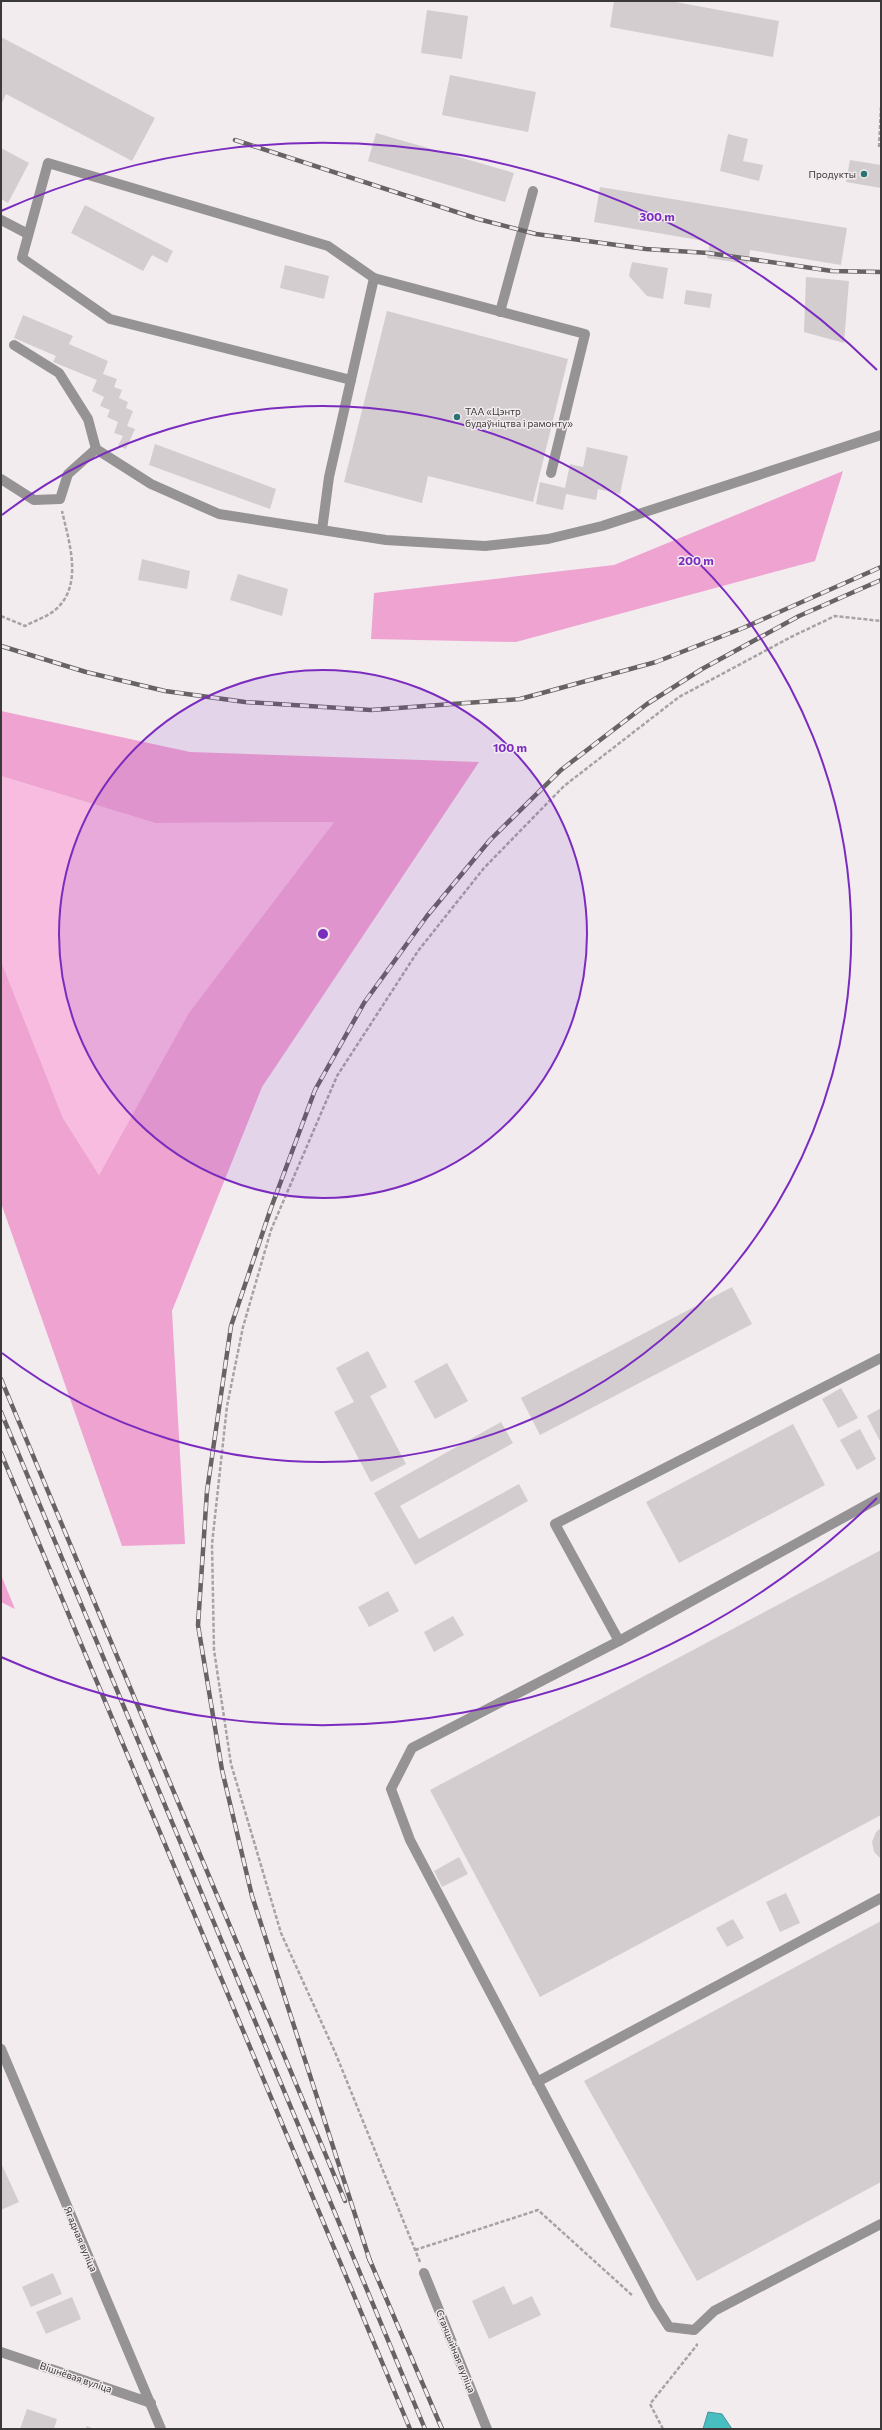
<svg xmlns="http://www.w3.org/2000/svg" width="882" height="2430" font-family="Commissioner,sans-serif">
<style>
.green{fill:#f7bcdf}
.forest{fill:#eea3d0}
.water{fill:#48bec0;stroke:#449698}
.building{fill:#d3cdd0}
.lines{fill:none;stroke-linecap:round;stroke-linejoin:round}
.path{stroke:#a7a2a5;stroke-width:2.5;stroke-dasharray:4 2;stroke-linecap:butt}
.minor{stroke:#969395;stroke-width:10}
.rail-casing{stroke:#676365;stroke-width:4.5}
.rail{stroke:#f2ecef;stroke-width:3;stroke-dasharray:9;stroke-linecap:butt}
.ring{fill:none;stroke:#7b2cbf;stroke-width:2}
.poi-dot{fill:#2a7476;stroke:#f2ecef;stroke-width:1.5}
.labels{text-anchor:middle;stroke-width:3;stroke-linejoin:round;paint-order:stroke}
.poi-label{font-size:10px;fill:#3b383a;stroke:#f2ecef;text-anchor:end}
.street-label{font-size:10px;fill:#3b383a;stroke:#f2ecef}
.centre{fill:#7b2cbf;stroke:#f2ecef;stroke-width:2}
.ring-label{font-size:12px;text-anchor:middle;font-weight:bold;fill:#7b2cbf;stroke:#f2ecef;stroke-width:3;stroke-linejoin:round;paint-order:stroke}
</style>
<rect width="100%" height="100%" fill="#f2ecef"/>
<polygon class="green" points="1,776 155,823 334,822 190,1013 99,1175 63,1118 1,961"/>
<g class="forest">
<polygon points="843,471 815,561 516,642 371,639 374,593 614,565"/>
<polygon points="1,711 190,752 479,762 262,1087 172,1311 185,1544 122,1546 1,1203 1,961 63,1118 99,1175 189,1013 334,822 155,823 1,776"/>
<polygon points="1,1575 15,1609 1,1602"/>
</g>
<polygon class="water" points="708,2412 722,2414 732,2429 703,2429"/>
<g class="building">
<polygon points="614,1 670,1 779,21 773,57 610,27"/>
<polygon points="427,10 468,16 462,59 421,53"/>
<polygon points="1,37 155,118 132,161 6,94 1,105"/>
<polygon points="450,75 536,92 528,132 442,115"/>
<polygon points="376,133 514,173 505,202 368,161"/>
<polygon points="728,134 748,139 743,161 763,165 759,181 720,171"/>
<polygon points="1,148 29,163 8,203 1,199"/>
<polygon points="850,160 881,165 881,188 846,182"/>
<polygon points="600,187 847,228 841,265 750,250 748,264 707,258 710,242 594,222"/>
<polygon points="85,205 173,251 167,263 152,255 143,271 71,233"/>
<polygon points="632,262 668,268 663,299 647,296 629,276"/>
<polygon points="285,265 329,276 324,299 280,288"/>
<polygon points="806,277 849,281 844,343 804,332"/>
<polygon points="686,290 712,294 710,308 684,304"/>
<polygon points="387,311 568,359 533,502 428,476 422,503 344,482"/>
<polygon points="23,315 73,336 69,344 108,361 103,374 117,379 114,387 122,390 119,398 128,402 126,408 133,411 127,426 135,429 126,449 118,446 123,436 114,433 118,422 107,417 110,410 100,406 104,397 92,391 97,380 53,362 56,356 14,338"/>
<polygon points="155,444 276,489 270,509 149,465"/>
<polygon points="587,447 628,456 620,494 598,489 596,500 566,494 563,510 536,504 540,482 565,488 570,464 583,467"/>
<polygon points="142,559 190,571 187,589 138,580"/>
<polygon points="238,574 288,589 282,616 230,600"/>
<polygon points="732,1287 752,1324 540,1435 521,1398"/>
<polygon points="368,1351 387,1387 370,1396 406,1464 371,1482 334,1412 354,1402 336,1368"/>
<polygon points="447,1363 468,1401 435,1419 414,1381"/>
<polygon points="841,1388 858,1418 838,1428 822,1399"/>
<polygon points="881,1408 881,1443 867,1416"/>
<polygon points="501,1422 513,1443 400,1506 419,1539 519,1484 528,1501 415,1565 374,1493"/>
<polygon points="793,1424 825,1485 679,1563 646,1502"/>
<polygon points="860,1429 876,1459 857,1470 840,1440"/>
<polygon points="881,1550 881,1815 540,1997 430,1790"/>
<polygon points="388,1591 399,1611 369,1627 358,1607"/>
<polygon points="453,1616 464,1635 434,1652 424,1632"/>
<polygon points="881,1828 881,1859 874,1852 872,1842 876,1832"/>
<polygon points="459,1857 468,1874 442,1887 434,1871"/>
<polygon points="786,1893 800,1923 780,1932 766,1902"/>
<polygon points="733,1919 744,1938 727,1947 716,1928"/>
<polygon points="881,1921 881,2182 697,2281 584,2081"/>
<polygon points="1,2163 19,2202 1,2210"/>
<polygon points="53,2273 62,2294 31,2307 22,2287"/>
<polygon points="504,2286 513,2305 532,2296 541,2315 489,2339 472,2301"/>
<polygon points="72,2297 81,2319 46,2334 36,2312"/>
<polygon points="27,2409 57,2419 54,2429 20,2429"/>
<polygon points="87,2426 94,2429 85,2429"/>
</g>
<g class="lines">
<g class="path">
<polyline points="879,147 881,107"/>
<path d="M1,616L25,626C34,621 47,617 55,610C84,586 69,542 62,511"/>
<polyline points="415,2250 538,2210 633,2296"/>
<polyline points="420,2262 335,2052 281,1933 231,1764 214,1650 212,1544 227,1406 243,1327 271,1230 337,1076 418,951 484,868 564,786 679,697 791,637 835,616 881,621"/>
<polyline points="663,2429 650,2404 697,2345 696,2344"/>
</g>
<g class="minor">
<polyline points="1,220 28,234"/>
<polyline points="500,312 533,191"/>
<polyline points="14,345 59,373 88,419 96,449"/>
<polyline points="351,380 110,319 22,258 48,163 328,246 374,278"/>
<polyline points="1,479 34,500 60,499 68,474 96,449 151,484 219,514 386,540 485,546 548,539 602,526 881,435"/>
<polyline points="322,530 329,477 374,278 585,334 551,473"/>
<polyline points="881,1497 619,1641 412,1748 391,1789 410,1840 655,2305 669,2327 694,2330 714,2311 881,2224"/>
<polyline points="619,1641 555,1524 881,1358"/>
<polyline points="1,2049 161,2429"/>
<polyline points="537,2082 881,1898"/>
<polyline points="424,2273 487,2429"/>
<polyline points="1,2352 151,2403"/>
</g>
<g class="rail-casing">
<g id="rail">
<polyline points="235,140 478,219 536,234 646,249 708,253 832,271 881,272"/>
<polyline points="1,646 86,672 165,691 245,702 371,710 520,699 656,662 743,628 881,567"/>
<polyline points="1,1379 345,2201"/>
<polyline points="1,1412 425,2429"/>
<polyline points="1,1453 410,2429"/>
<polyline points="368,2256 442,2429"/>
<polyline points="370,2261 252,1896 222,1770 198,1625 207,1491 231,1326 271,1208 315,1090 364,1003 427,916 490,840 561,770 647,704 702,669 799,616 881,580"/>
</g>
</g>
<use href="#rail" class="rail"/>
</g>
<circle cx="323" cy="934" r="264" fill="#7b2cbf" fill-opacity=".12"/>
<g class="ring">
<circle cx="323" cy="934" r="264"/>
<path d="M2 515A528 528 0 1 1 2 1353"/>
<path d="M877 1498A791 791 0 0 1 1 1657M1 211A791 791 0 0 1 877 370"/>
</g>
<g class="poi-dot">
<circle cx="864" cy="174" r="4"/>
<circle cx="457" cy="417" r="4"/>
</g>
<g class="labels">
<g class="poi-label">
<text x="856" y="178">Продукты</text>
<text x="465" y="415" text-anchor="start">ТАА «Цэнтр<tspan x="465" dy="12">будаўніцтва і рамонту»</tspan></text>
</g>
<g class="street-label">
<text transform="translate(81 2239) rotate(67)" y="4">Ягадная вуліца</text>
<text transform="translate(456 2351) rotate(68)" y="4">Станцыйная вуліца</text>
<text transform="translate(76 2377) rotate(19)" y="4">Вішнёвая вуліца</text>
</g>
</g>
<circle cx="323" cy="934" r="6" class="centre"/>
<g class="ring-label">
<text x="657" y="221">300 m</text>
<text x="696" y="565">200 m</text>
<text x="510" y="752">100 m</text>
</g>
<rect width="882" height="2430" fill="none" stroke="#3b383a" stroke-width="4"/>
</svg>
